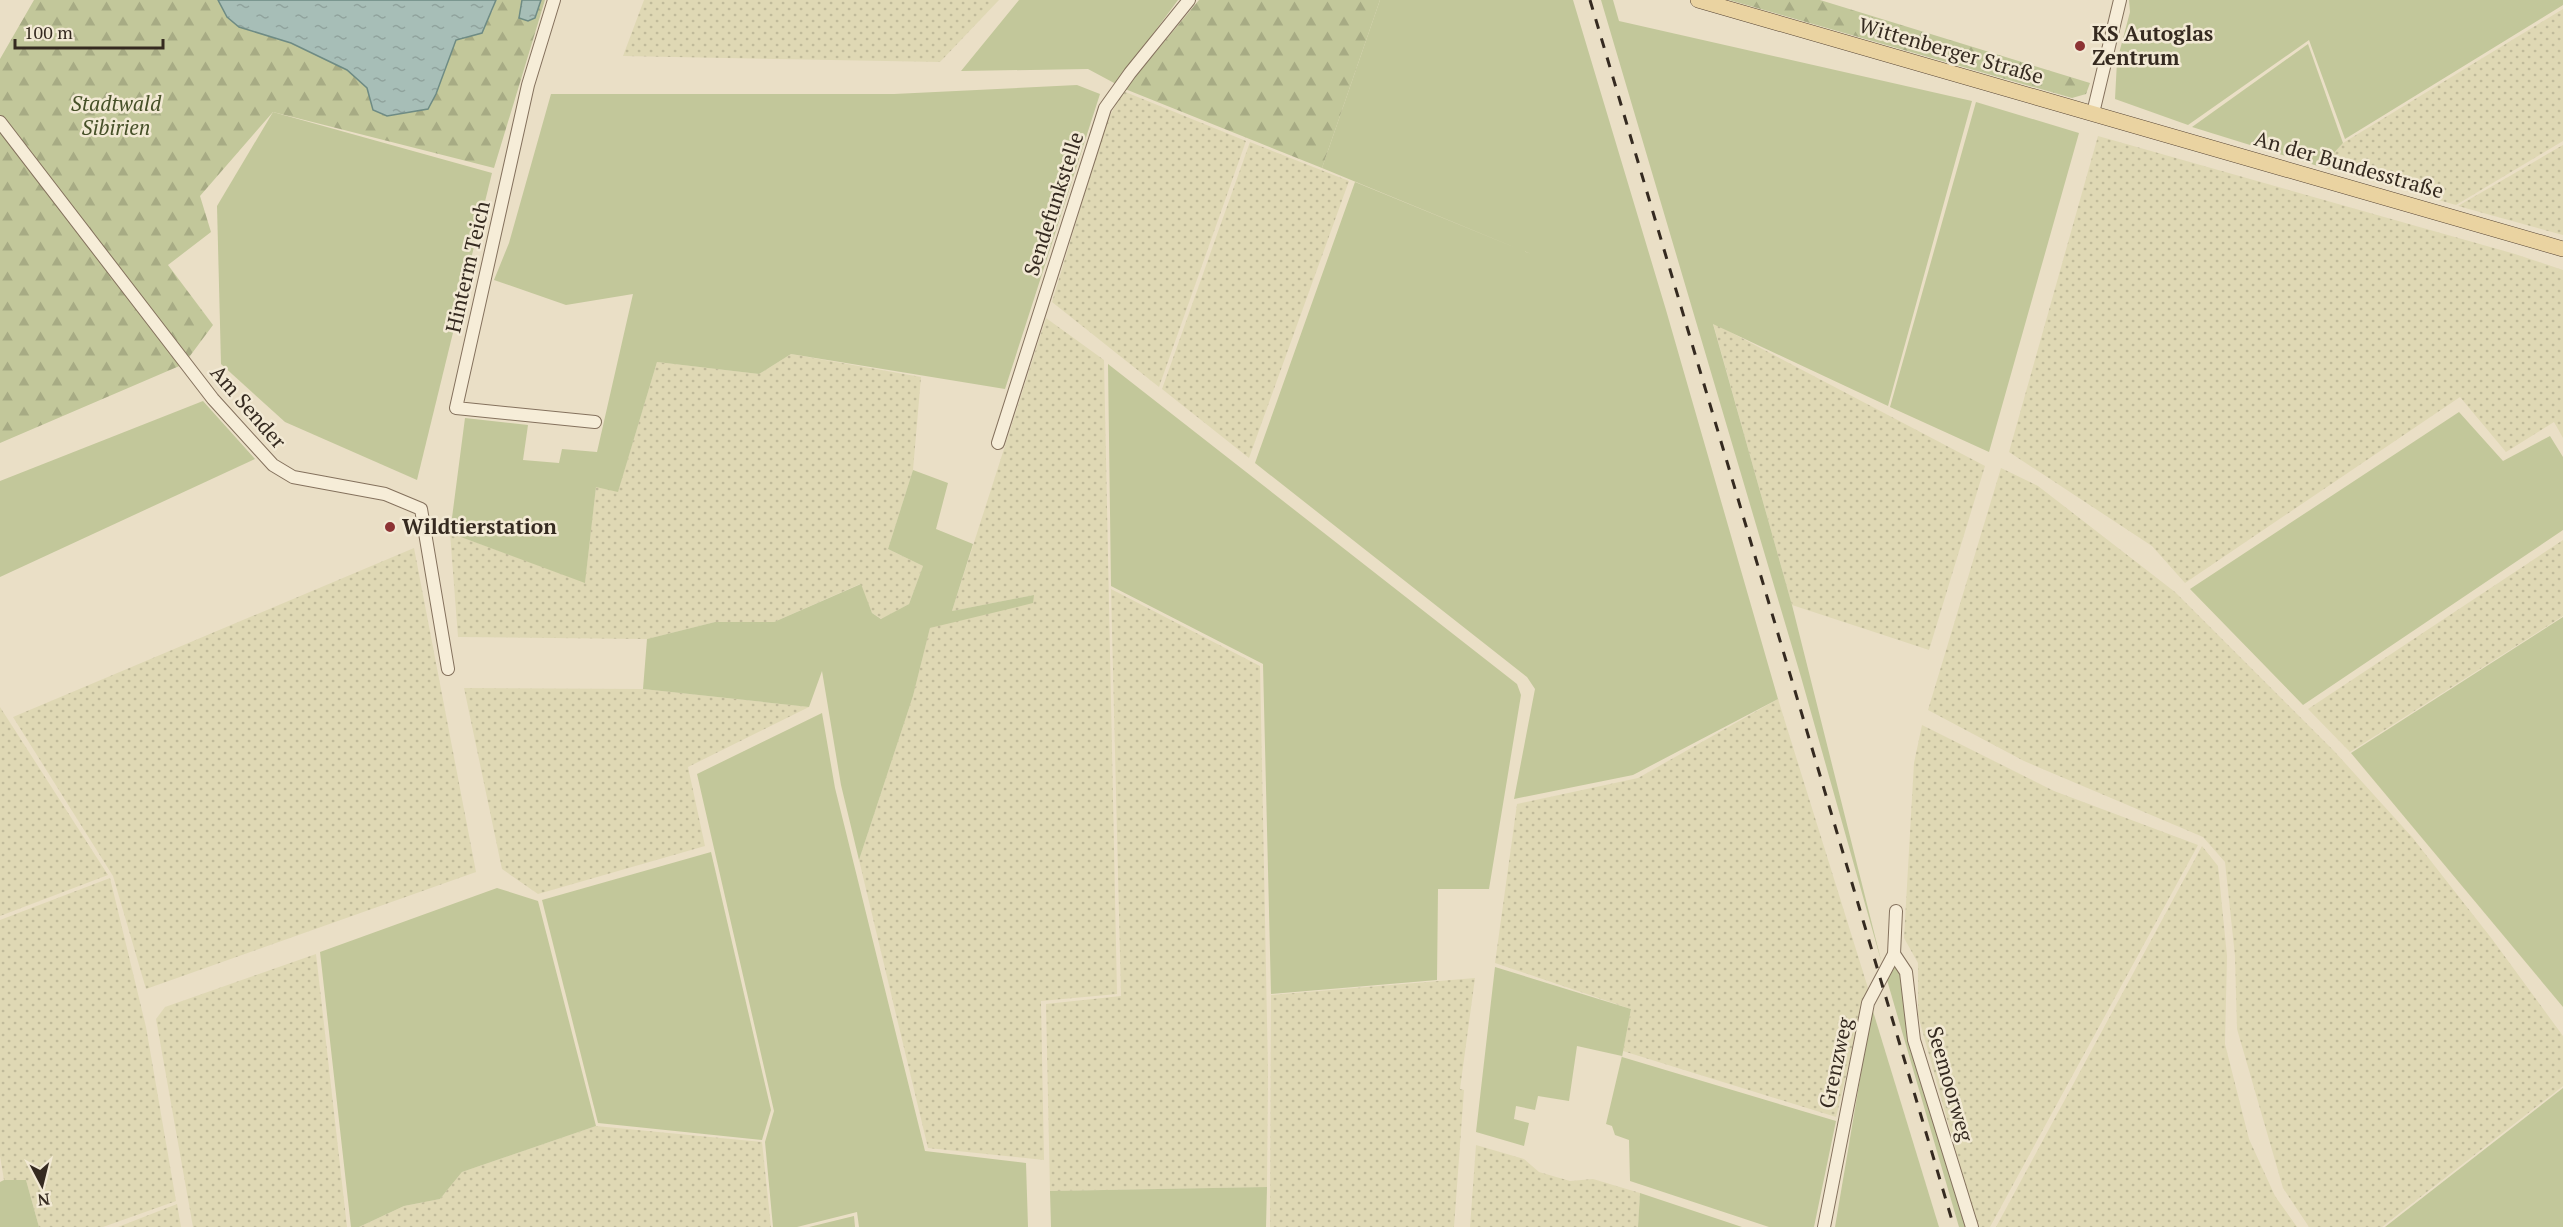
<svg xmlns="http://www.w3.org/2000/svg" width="2563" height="1227" font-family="'PT Serif',serif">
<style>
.farmland{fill:url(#farmland-dots)}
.green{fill:#c2c79a}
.forest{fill:url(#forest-firs)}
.water{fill:url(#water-ripples);stroke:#6e8b84;stroke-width:1.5}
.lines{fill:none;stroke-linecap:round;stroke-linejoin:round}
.minor-casing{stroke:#84715d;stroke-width:14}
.major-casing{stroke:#524031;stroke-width:16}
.minor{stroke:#f6edd8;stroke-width:12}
.major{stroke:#ead3a1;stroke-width:15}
.rail{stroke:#352a20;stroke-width:3;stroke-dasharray:10 10;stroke-linecap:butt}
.poi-dot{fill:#8d3334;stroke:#f2e9d4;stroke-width:2}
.labels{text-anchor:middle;stroke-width:5;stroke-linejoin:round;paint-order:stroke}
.poi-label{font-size:21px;font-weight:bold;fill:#352a20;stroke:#f2e9d4;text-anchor:start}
.street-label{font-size:21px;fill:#352a20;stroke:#f2e9d4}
.park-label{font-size:21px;font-style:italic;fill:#465028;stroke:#f2e9d4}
</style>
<defs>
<pattern id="farmland-dots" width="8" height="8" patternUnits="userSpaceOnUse" patternTransform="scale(1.5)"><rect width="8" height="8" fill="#dfd8b4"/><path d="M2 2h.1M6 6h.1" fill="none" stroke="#c0ba9a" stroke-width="1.8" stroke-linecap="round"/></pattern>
<pattern id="forest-firs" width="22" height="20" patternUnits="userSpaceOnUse" patternTransform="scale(1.5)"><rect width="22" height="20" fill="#c2c79a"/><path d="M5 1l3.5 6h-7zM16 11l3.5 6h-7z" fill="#a7ab84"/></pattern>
<pattern id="water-ripples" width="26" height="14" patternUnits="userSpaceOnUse" patternTransform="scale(1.5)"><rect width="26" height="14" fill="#a7beb7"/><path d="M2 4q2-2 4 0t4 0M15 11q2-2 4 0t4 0" fill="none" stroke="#90a39d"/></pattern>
</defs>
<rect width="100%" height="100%" fill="#eadfc6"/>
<g class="farmland">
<polygon points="644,0 999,0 940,62 623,56"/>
<polygon points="2563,9 2563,141 2456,205 2321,167 2343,143"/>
<polygon points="1123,91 1246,141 1159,387 1052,302 1106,123"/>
<polygon points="2098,136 2515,254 2563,270 2563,438 2554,422 2506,452 2460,397 2185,583 2152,546 2009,452"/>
<polygon points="1250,142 1349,181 1249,458 1162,389"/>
<polygon points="2563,145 2563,235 2458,206"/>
<polygon points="1046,318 1104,360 1117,994 1041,1001 1044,1160 928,1148 859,860 913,696 930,628 1034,595 952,611"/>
<polygon points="1713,323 1985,466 1929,650 1792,605"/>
<polygon points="791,354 921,377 913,470 888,549 923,566 909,604 882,619 872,613 860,584 774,622 715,622 647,639 458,637 450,533 585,582 596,486 618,491 657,362 759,374"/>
<polygon points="2001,468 2038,486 2175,592 2335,752 2412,837 2492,939 2563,1036 2563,1086 2382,1227 2309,1227 2283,1188 2237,1029 2235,956 2225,862 2203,837 2024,761 1928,710"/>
<polygon points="2563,540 2563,616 2350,752 2308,709"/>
<polygon points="414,548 476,872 146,989 113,876 13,717"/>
<polygon points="1111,589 1260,666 1268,1071 1267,1187 1050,1191 1046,1004 1121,996"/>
<polygon points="464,688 643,689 809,707 688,767 705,846 538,894 502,869"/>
<polygon points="1778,699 1868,988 1836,1117 1623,1051 1631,1009 1495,963 1517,804 1638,778"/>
<polygon points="0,707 108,875 0,916"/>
<polygon points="1922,725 2054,791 2198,845 1990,1227 1977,1227 1918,1015 1918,963 1904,938 1914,763"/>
<polygon points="2202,846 2218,866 2227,956 2225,1044 2249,1139 2275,1196 2297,1227 1996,1227"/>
<polygon points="110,878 146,1027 176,1201 103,1227 39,1227 26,1180 4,1180 0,1156 0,920"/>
<polygon points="316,954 347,1227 193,1227 156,1019 165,1007"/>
<polygon points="1475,978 1460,1089 1464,1090 1454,1227 1270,1227 1271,995"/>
<polygon points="596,1126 762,1142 771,1227 359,1227 404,1206 440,1199 462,1172"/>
<polygon points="1476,1145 1524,1159 1539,1172 1570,1181 1593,1179 1640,1193 1638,1227 1470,1227"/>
<polygon points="177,1204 181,1227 118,1227"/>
</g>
<g class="green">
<polygon points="1019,0 1178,0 1116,84 1088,69 961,71"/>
<polygon points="1380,0 1573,0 1666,310 1778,699 1633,775 1514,799 1535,689 1527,677 1255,463 1355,182 1531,254 1322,168"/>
<polygon points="1601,0 1613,0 1619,21 1972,101 1888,406 1713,324 1792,605 1882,964 1801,677"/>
<polygon points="2129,0 2563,0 2563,5 2345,139 2309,40 2188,125 2115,99 2117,61 2130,12"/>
<polygon points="2308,44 2343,143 2321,167 2192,127"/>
<polygon points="1077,85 1100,94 1005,389 791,354 759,374 657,362 618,492 596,487 585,583 450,533 465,418 528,425 523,460 559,463 562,449 597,452 633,294 566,305 494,280 509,243 551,94 894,94"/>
<polygon points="1976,102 2079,133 1989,452 1890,407"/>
<polygon points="273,112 492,173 417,480 285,422 221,364 217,206"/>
<polygon points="1108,364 1517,684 1521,695 1489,889 1438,889 1437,980 1271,994 1263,664 1111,586"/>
<polygon points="203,401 255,459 0,577 0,481"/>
<polygon points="2459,412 2503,461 2550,436 2563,457 2563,530 2303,705 2190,589"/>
<polygon points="913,470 948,483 936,529 973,544 952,611 1034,595 1033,603 930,628 913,696 859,860 841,785 822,671 809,707 643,689 647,639 715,622 774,622 861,584 872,613 881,619 909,604 923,566 888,549"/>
<polygon points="2563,617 2563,1007 2351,753"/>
<polygon points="822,713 835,788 925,1151 1026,1163 1028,1227 859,1227 857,1212 797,1227 773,1227 765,1142 774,1111 697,774"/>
<polygon points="711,852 771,1110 762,1140 598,1123 542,900"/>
<polygon points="497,888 538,901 596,1126 462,1172 440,1199 404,1206 359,1227 351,1227 320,952"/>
<polygon points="1895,966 1899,966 1969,1227 1959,1227 1887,980"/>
<polygon points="1495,967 1631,1009 1622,1057 1836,1121 1814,1227 1769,1227 1630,1181 1629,1140 1615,1135 1612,1126 1606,1124 1622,1056 1577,1046 1569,1101 1538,1096 1535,1110 1516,1106 1514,1119 1529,1123 1524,1146 1476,1132"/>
<polygon points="1872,1008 1939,1227 1835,1227"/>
<polygon points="2563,1088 2563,1227 2385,1227"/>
<polygon points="4,1180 26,1180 39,1227 0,1227 0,1182"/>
<polygon points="1267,1187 1266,1227 1051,1227 1050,1191"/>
<polygon points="1640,1193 1742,1227 1638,1227"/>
<polygon points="854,1216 855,1227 809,1227"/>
</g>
<g class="forest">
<polygon points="34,0 218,0 227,17 239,27 291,43 347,70 367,88 373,110 436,94 456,40 492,12 496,0 522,0 520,9 535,18 541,0 545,0 494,168 273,112 200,196 211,232 168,265 213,325 184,364 0,443 0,59"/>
<polygon points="1199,0 1380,0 1322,168 1125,89"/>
<polygon points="1729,0 1820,0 2090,83 2086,94 2072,98"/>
</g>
<g class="water">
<polygon points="218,0 496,0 482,33 456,40 436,94 428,109 387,116 373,110 367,88 347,70 291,43 239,27 227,17"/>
<polygon points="522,0 541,0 535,18 528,21 519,18"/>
</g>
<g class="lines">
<g class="minor-casing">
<g id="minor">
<polyline points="554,0 528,85 456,408 595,422"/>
<polyline points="2093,113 2120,0"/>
<polyline points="0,122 213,399 273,465 293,477 385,494 421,509 448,669"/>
<polyline points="998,443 1105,108 1130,73 1189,0"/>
<polyline points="1894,954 1906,972 1914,1040 1972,1227"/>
<polyline points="1824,1227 1868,1003 1894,954 1896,911"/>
</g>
</g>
<g class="major-casing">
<polyline id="major" points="1698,0 2563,249"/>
</g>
<use href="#minor" class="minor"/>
<use href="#major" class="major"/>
<polyline class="rail" points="1590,0 1954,1227"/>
</g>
<g class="poi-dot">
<circle cx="2080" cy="46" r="6"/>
<circle cx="390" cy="527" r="6"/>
</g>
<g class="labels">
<g class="poi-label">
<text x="2092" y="41">KS Autoglas<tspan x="2092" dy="24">Zentrum</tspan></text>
<text x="402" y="534">Wildtierstation</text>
</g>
<g class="street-label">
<text transform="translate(1951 51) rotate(16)" y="7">Wittenberger Straße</text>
<text transform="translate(2349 165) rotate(16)" y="7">An der Bundesstraße</text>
<text transform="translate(1054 204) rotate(-72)" y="7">Sendefunkstelle</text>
<text transform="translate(468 267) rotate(-77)" y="7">Hinterm Teich</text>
<text transform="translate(248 407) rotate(49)" y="7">Am Sender</text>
<text transform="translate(1836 1063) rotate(-78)" y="7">Grenzweg</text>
<text transform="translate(1950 1084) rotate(74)" y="7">Seemoorweg</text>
</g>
<g class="park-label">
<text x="116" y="111">Stadtwald<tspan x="116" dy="24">Sibirien</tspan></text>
</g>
</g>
<g transform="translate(42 1185) rotate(173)" stroke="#f2e9d4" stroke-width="4.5" paint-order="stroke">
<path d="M0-4.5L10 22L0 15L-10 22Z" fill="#352a20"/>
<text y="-9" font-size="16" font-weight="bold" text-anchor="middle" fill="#352a20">N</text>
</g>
<path d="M15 39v9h148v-9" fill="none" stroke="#352a20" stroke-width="3"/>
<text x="24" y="39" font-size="18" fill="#352a20" stroke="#f2e9d4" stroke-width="4.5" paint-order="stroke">100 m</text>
</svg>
